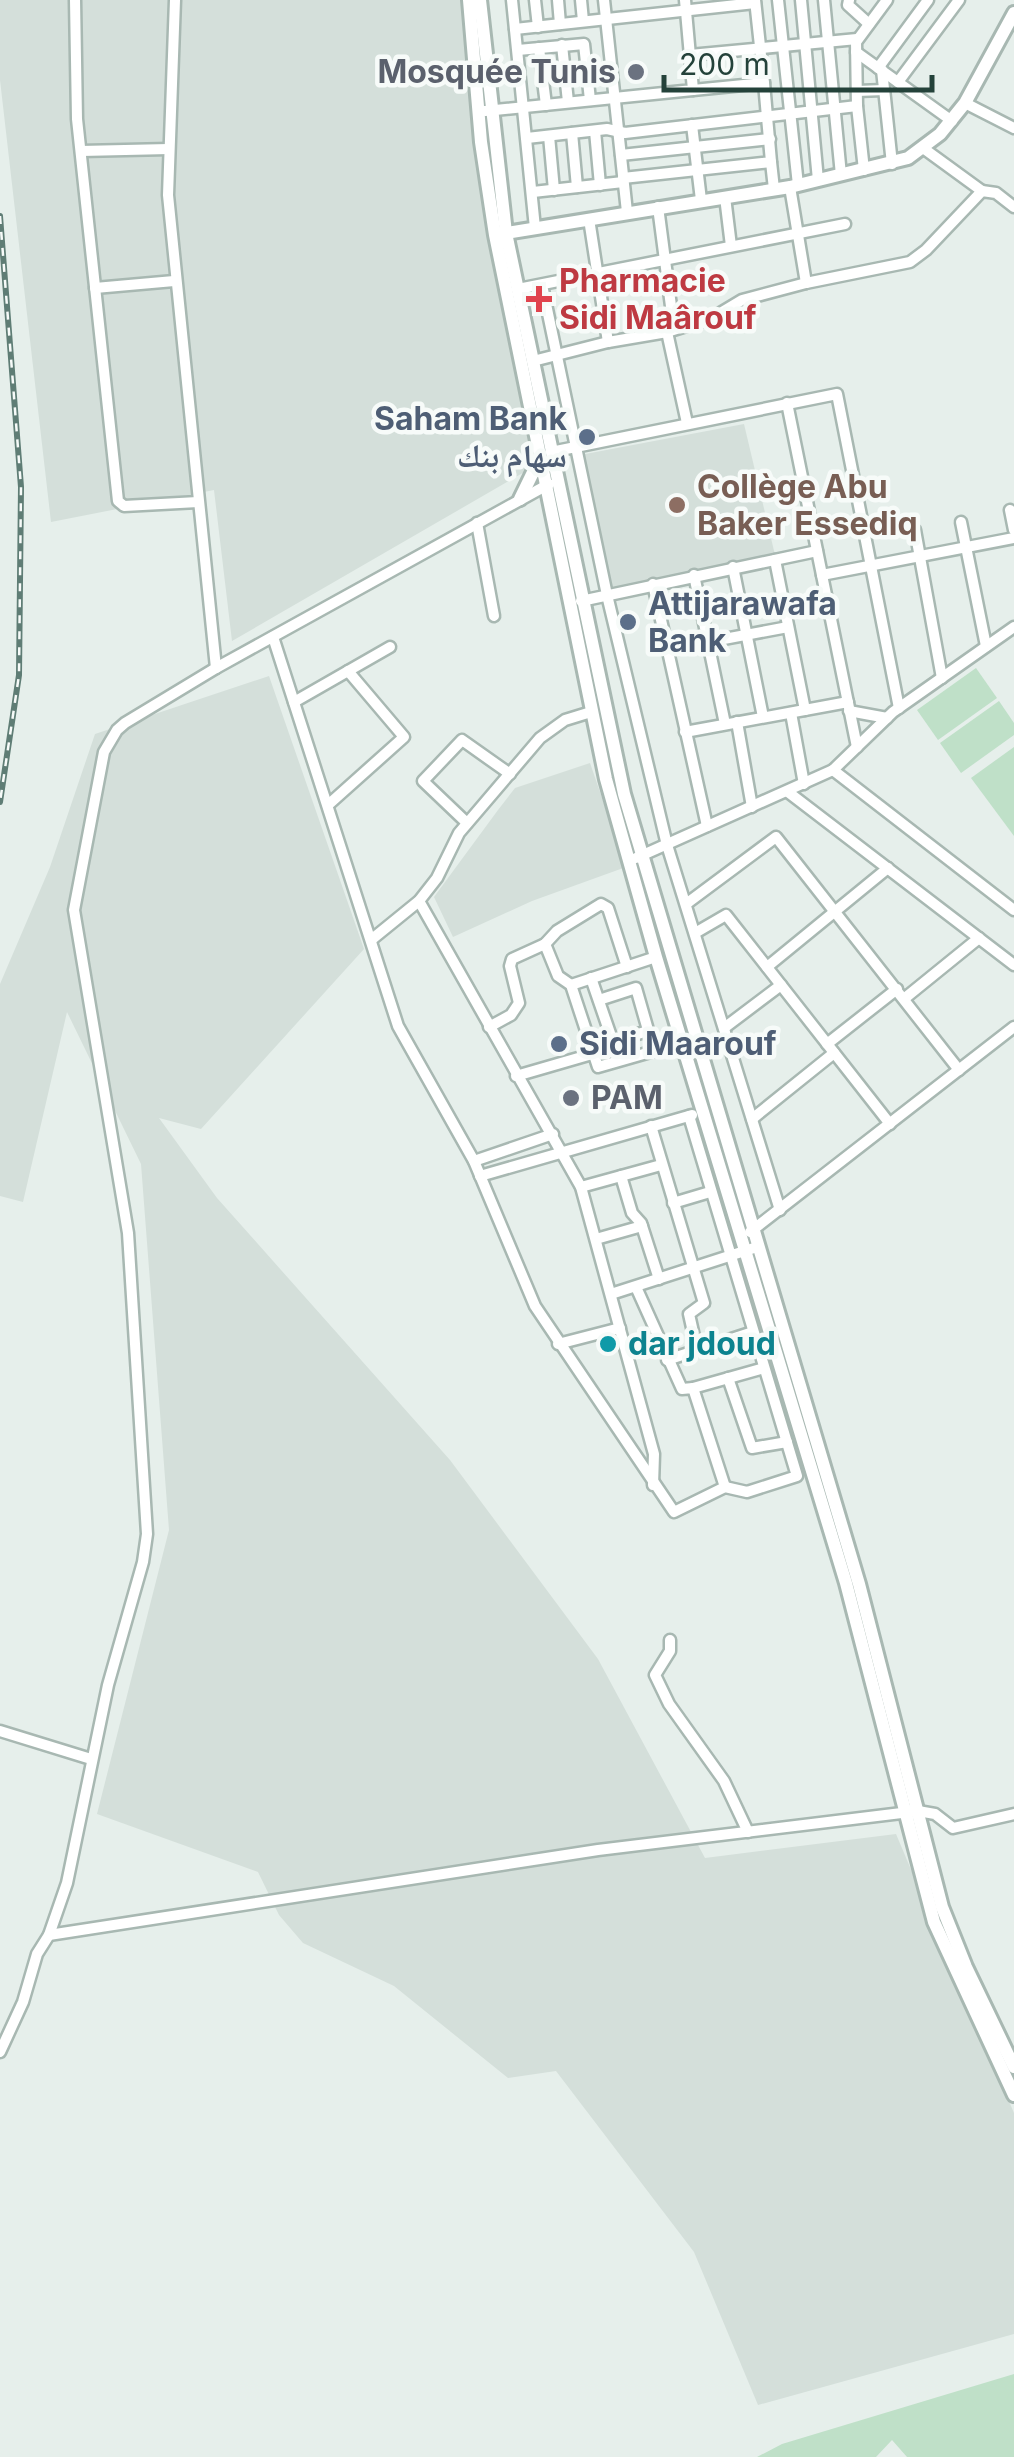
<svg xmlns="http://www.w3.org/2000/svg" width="1014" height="2457" font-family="Inter,'Noto Naskh Arabic',sans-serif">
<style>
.built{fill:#d4dfda}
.green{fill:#bfe0c8}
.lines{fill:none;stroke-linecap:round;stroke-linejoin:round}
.minor-casing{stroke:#a8b8b2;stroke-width:15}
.tertiary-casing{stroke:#a8b8b2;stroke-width:18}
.minor{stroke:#fff;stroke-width:10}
.tertiary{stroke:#fff;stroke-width:12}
.rail-casing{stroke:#5f7d75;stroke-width:6}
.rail{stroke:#f7fbf9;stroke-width:2.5;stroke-dasharray:8;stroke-linecap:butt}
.worship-dot{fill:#6b7280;stroke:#f7fbf9;stroke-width:4}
.health-dot{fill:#e0444e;stroke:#f7fbf9;stroke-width:4}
.service-dot{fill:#5c6f8a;stroke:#f7fbf9;stroke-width:4}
.education-dot{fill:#8d6e63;stroke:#f7fbf9;stroke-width:4}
.culture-dot{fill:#0f9aa8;stroke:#f7fbf9;stroke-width:4}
.labels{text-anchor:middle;stroke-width:9;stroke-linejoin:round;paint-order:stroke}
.worship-label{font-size:32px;font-weight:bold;fill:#5b616d;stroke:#f7fbf9;text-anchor:end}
.health-label{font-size:32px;font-weight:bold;fill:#be3a42;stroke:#f7fbf9;text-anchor:start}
.service-label{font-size:32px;font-weight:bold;fill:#4e5e75;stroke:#f7fbf9;text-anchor:start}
.education-label{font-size:32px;font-weight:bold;fill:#785e54;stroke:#f7fbf9;text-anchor:start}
.culture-label{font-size:32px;font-weight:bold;fill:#0d838f;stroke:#f7fbf9;text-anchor:start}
</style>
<rect width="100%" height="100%" fill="#e6efeb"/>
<g class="built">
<polygon points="0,0 485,0 533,467 232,641 214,490 51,522 0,80"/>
<polygon points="744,424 775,555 609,591 580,455"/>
<polygon points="269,676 364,949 201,1129 159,1118 217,1198 450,1460 598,1659 705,1858 896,1834 1014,2113 1014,2334 758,2405 694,2252 556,2071 508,2078 394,1986 303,1943 279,1915 258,1872 97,1814 169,1530 141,1164 67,1012 23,1202 0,1196 0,984 50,867 95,734"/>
<polygon points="590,763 626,867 532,901 453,937 434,897 498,810 515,788"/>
</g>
<g class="green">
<polygon points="976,668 997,698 938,740 917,710"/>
<polygon points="999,701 1014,723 1014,735 961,773 940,743"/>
<polygon points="1014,747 1014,836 971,778"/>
<polygon points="1014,2374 1014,2457 907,2457 892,2440 876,2457 757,2457 782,2444"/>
</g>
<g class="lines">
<g class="minor-casing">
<g id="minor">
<polyline points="75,0 77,119 118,501 124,506 198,502"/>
<polyline points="175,0 168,195 216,668"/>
<polyline points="512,0 535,228"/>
<polyline points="535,0 538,27"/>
<polyline points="558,0 560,24"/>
<polyline points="581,0 583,21"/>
<polyline points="604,0 627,212"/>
<polyline points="755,0 764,83"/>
<polyline points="778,0 798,185"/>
<polyline points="801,0 818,180"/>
<polyline points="824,0 841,175"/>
<polyline points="849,0 848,5 869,24"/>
<polyline points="515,29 755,3"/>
<polyline points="562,45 568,102"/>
<polyline points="539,48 546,105"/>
<polyline points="518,50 584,44 590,100"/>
<polyline points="856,52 952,121"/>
<polyline points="690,55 857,39"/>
<polyline points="878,68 928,0"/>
<polyline points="882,70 892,164"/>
<polyline points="898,82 959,0"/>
<polyline points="857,91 884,90"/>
<polyline points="965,103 1014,128"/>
<polyline points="485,111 693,90 685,0"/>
<polyline points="692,125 701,200"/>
<polyline points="595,131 600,185"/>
<polyline points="572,133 577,187"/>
<polyline points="549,136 554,190"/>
<polyline points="527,138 607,129 625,133 857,106"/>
<polyline points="923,148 982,191"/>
<polyline points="81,151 169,149"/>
<polyline points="621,155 770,139"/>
<polyline points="771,162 774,189"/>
<polyline points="864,170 857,106 856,42 887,0"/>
<polyline points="623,178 771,162 764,83 693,90"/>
<polyline points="790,187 806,283"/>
<polyline points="533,192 623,182"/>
<polyline points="725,197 731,246"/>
<polyline points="658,207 674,329"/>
<polyline points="589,219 608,342"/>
<polyline points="542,285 607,595 667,845 780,1210"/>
<polyline points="95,288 174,281"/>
<polyline points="518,289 845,224"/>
<polyline points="667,332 687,423"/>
<polyline points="533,361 608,342 667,332 712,318 742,300 806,283 910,262 926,250 982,191 996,193 1014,207"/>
<polyline points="787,403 857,747"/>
<polyline points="551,452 837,394 899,708"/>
<polyline points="1010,510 1014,530"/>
<polyline points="961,522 986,646"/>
<polyline points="477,523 494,616"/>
<polyline points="915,530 942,678"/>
<polyline points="775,560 805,710"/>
<polyline points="733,567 763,717"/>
<polyline points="694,575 725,724"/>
<polyline points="822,575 1014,538"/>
<polyline points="653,584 707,826"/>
<polyline points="581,601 817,551"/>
<polyline points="273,637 398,1026 474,1161 535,1306 674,1512 725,1487 747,1492 797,1476 689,1116"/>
<polyline points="708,642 788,627"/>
<polyline points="294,702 390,647"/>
<polyline points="849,711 887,718"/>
<polyline points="791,713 804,784"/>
<polyline points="737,722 752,807"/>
<polyline points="685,732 848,702"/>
<polyline points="833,770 1014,910"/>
<polyline points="788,792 1014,965"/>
<polyline points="328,805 404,737 348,671"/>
<polyline points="467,823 423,781 462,740 510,774"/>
<polyline points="636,858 833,770 893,712 1014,627"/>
<polyline points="419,901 581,1187 654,1454 653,1485"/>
<polyline points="686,904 776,837 959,1070"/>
<polyline points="695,933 726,915 890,1124"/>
<polyline points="371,940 419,901 437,878 459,833 540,738 565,720 591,712"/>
<polyline points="545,944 558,976 571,985 598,1067 682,1043"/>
<polyline points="767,967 888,868"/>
<polyline points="591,978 613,1042"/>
<polyline points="571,985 656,957"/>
<polyline points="905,998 979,938"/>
<polyline points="599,1000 636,988 654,1051"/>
<polyline points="489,1027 511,1015 519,1003 510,966 512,959 545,944 557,931 601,904 608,908 627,967"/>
<polyline points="724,1028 781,985"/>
<polyline points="827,1044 897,989"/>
<polyline points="590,1048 648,1031"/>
<polyline points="516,1076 592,1054"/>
<polyline points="752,1119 834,1053"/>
<polyline points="651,1126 704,1303 689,1314 697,1350"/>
<polyline points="474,1161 553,1134"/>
<polyline points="480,1176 692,1115"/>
<polyline points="621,1176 632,1213 641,1223 659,1279"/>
<polyline points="581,1187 661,1165"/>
<polyline points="673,1203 710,1192"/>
<polyline points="750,1232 1014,1027"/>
<polyline points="596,1239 642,1226"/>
<polyline points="636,1287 682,1389 693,1388 725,1487"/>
<polyline points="611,1294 757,1247"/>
<polyline points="558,1344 620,1328"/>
<polyline points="667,1360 753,1332"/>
<polyline points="728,1378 752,1448 787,1442"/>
<polyline points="693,1388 764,1368"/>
<polyline points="670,1640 670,1651 655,1675 669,1704 724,1781 748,1832"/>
<polyline points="0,1731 91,1759"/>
<polyline points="49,1935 598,1850 918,1811 935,1814 953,1828 1014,1814"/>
<polyline points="0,2052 23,2002 37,1954 49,1935 67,1883 108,1685 143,1562 147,1534 128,1233 74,910 104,752 117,730 125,723 216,668 549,484"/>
</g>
</g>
<g class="tertiary-casing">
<g id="tertiary">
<polyline points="469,0 481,142 495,235 606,779 656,957 846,1583 934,1922 1014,2095"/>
<polyline points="480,0 506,233 624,794 859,1584 942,1907 966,1967 1014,2067"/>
<polyline points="500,234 790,187 908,158 940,134 965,103 1014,13"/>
<polyline points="520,499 539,460"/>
</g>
</g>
<use href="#minor" class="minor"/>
<use href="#tertiary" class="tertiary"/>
<g class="rail-casing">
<polyline id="rail" points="0,216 21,487 19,675 0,802"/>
</g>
<use href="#rail" class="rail"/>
</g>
<g class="worship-dot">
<circle cx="636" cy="72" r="10"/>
<circle cx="571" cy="1098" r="10"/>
</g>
<path class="health-dot" d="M534 284h10v10h10v10h-10v10h-10v-10h-10v-10h10z"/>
<g class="service-dot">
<circle cx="587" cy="437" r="10"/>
<circle cx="628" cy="622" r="10"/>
<circle cx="559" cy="1044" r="10"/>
</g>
<circle class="education-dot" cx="677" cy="505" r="10"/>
<circle class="culture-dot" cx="608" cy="1344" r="10"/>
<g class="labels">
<g class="worship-label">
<text x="616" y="83">Mosquée Tunis</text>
<text x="591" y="1109" text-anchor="start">PAM</text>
</g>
<g class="health-label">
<text x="559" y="292">Pharmacie<tspan x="559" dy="37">Sidi Maârouf</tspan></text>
</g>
<g class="service-label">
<text x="567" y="430" text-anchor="end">Saham Bank<tspan x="567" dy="37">سهام بنك</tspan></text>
<text x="648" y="615">Attijarawafa<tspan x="648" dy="37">Bank</tspan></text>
<text x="579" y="1055">Sidi Maarouf</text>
</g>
<g class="education-label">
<text x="697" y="498">Collège Abu<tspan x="697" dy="37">Baker Essediq</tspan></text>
</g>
<g class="culture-label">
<text x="628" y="1355">dar jdoud</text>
</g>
</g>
<path d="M664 75v15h268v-15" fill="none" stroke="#24423a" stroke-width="5"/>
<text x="679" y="75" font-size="30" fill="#24423a" stroke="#f7fbf9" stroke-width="8" paint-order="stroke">200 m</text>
</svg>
